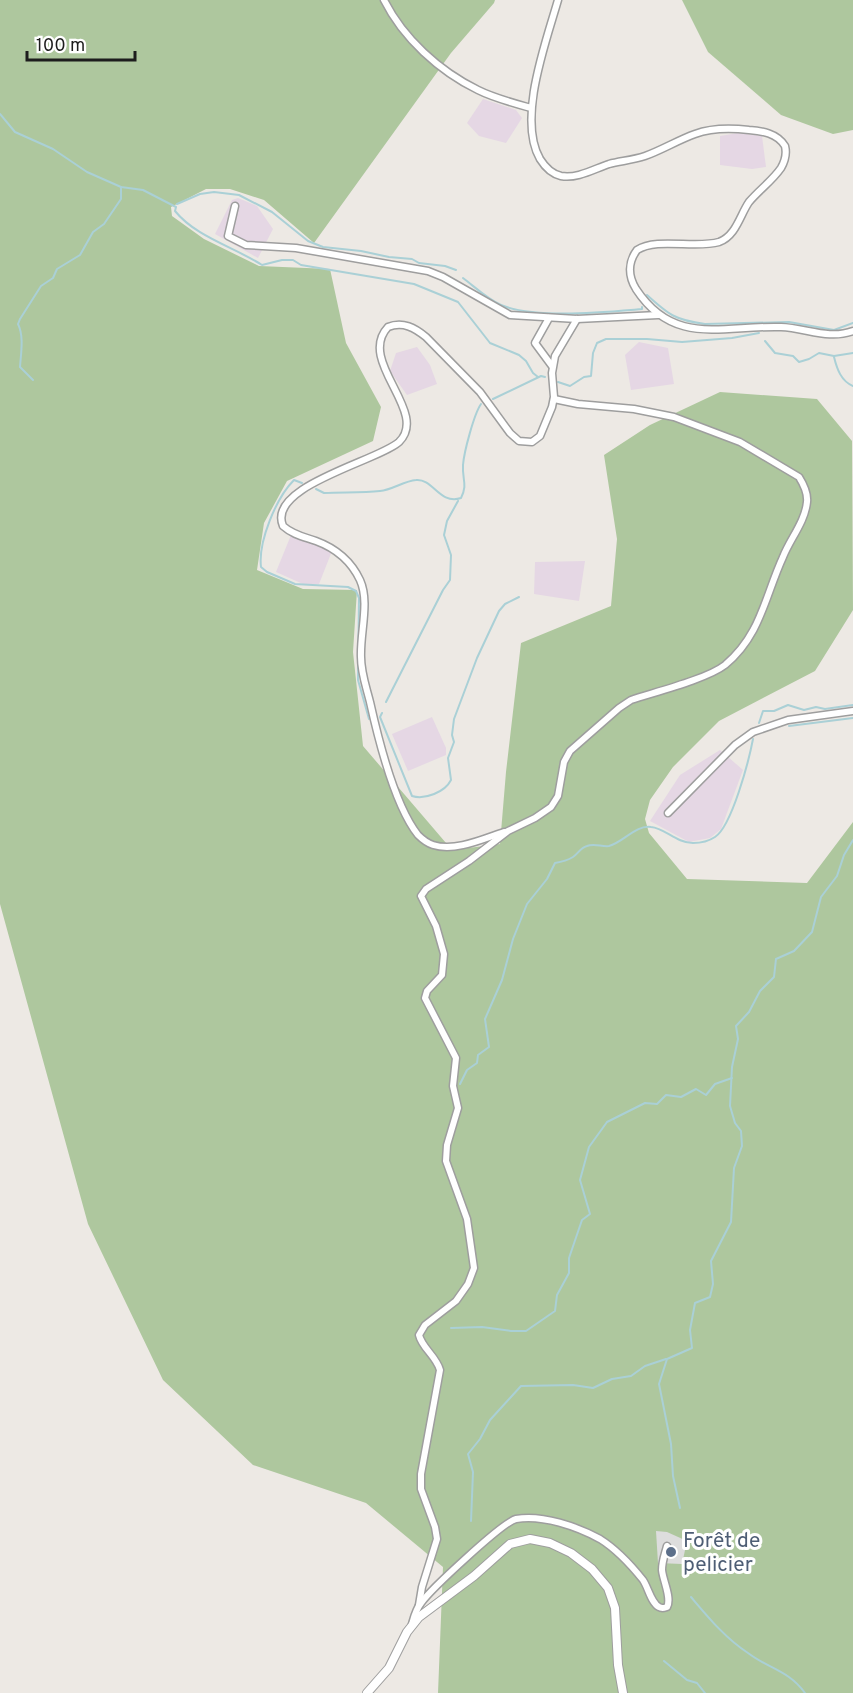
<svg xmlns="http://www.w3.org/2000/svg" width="853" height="1693" font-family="Overpass,sans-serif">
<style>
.industrial{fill:#e5d7e4}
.forest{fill:#aec79e}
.parking{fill:#ddd}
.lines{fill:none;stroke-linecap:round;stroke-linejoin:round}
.stream{stroke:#aad0d6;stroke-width:2}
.minor-casing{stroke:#9e9e9e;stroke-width:9}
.tertiary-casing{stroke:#9e9e9e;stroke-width:10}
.minor{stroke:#fff;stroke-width:6}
.tertiary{stroke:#fff;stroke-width:8}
.service-dot{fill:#5c6f8a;stroke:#fff;stroke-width:2}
.labels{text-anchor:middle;stroke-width:6;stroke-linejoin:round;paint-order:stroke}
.service-label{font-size:21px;fill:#4e5e75;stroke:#fff;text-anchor:start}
</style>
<rect width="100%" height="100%" fill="#ede9e4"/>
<g class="industrial">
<polygon points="483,99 516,110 522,118 506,143 479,136 467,123"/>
<polygon points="738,133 762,136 766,167 752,169 720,165 720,136"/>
<polygon points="238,198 257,206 273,229 258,258 215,234 232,200"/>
<polygon points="639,342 668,348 674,384 631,390 625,355"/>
<polygon points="417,347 430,365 437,384 407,395 390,371 396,353"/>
<polygon points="291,535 313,542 332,551 319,584 303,584 276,572"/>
<polygon points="585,561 579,601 534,594 535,562"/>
<polygon points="432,717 446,748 446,755 408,771 392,734"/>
<polygon points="720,750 743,770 721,829 710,838 689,842 650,821 680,775"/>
</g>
<g class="forest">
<polygon points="0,0 495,0 494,3 451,53 314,243 264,200 230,189 206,189 171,207 172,216 204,239 259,266 330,269 346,343 381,407 373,441 287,481 264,523 257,570 303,589 357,590 353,652 363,746 452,850 500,844 506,772 521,643 611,606 617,539 604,455 650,425 720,392 817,399 852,441 853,610 815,671 719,721 673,767 650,800 645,819 649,833 687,879 807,883 853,822 853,1693 438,1693 443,1567 366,1503 253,1465 163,1380 88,1224 0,904"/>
<polygon points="682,0 853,0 853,130 833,134 781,115 708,52"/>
</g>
<polygon class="parking" points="656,1531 667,1532 687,1541 682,1564 658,1563"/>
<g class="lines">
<g class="stream">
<path d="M0,114L15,132L53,149L87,172L121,187L143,190L176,207L175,211C196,237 234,247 262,265L282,260H293L301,265L414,284L458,302L490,343L519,355L526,361L533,373L538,377"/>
<polyline points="177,204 200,194 214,192 239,195 272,212 308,241 323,247 361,251 389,257 412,259 419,263 445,266 456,270"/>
<path d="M463,278C475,287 487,299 501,305C535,319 605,312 642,309V307"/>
<path d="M647,295C669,315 675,320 705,324L789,322L834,330L853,323"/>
<polyline points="765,341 775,353 793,356 799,362 809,359 819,353 834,356 853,353"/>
<path d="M834,357C837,369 841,381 853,386"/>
<path d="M33,380L20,367C21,353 24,336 18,324L20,319L41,286L53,278L57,269L80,255L93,232L104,224L121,199V187"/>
<polyline points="558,382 570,386 584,377 591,376 593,353 597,343 606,339 647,339 682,342 732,338 759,333"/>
<polyline points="493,399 541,376 545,377"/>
<path d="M302,483L294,480C276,498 258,542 261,567L267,572L295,584L348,587L356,591L359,598L358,680L369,719"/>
<path d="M316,489L324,493C342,492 362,493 380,491C392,490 404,481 416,480C433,478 439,505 461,498C468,484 462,480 463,465C464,452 474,414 481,404"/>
<polyline points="386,702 443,590 450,580 451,555 444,535 447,521 458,501"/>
<path d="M382,713L380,717L412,796C425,800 445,792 451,780L448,758L454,742L452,735L454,719L477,658L499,611L505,604L519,597"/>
<polyline points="759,723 763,711 774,711 788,705 804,710 816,707 825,709 853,705"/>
<polyline points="789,726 853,718"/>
<path d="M460,1084L467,1070L477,1063L478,1055L489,1047L485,1019L502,980L513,939L527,904L547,879L555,863C561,862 568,860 573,857C578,854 580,848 587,846C594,843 602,847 609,846C624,842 635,825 651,827C665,828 676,843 693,843C700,843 709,841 715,837C732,826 749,760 753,739"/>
<polyline points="451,1328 482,1327 511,1331 526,1331 555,1311 557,1295 569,1273 569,1258 582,1220 590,1214 580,1180 589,1147 607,1122 645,1103 657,1104 666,1095 681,1097 696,1089 706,1095 715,1084 732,1078"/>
<polyline points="680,1508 673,1476 671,1444 659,1384 667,1359 692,1348 690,1330 695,1303 710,1297 713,1284 711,1261 731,1222 734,1168 742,1146 741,1131 735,1123 730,1106 732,1067 738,1039 736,1026 749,1012 760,991 774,977 776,959 794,951 812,932 821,897 837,876 844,855 853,840"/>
<polyline points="471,1521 473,1472 468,1454 480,1439 490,1420 521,1386 573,1385 593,1388 612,1379 631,1376 645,1366 666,1359"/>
<path d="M691,1597C708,1617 725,1638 748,1653C769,1669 788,1670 805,1693"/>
<polyline points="664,1661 687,1680 697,1683 705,1693"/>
</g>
<g class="minor-casing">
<g id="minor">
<path d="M384,0C403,38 439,71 478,90C494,98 513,103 531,108"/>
<path d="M558,0C546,42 517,119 540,159C545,167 552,174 561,176C577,179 594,169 609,164C621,161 633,160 645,156C662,150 678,140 695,134C711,128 732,128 749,130C762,131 777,133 785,146C787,154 785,161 781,168C772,181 759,190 749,202C740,215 736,236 719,242C695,249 657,237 637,250C628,262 628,276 636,289C674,347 723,325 781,327C806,328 829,340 853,331"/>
<polyline points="235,206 228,236 246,245 296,248 428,271 443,277 510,315 577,319 658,315"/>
<polyline points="549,318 535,343 552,366"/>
<polyline points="668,813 735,745 753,732 788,720 853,711"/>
<path d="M504,832C483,839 455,852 433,845C427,843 422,839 418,835C395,806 378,738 370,702C366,686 361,673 361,657C360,632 370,602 360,580C351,561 335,548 316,541C305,537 293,535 283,526C266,486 378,461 399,442C430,412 356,361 388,327C403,321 415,328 426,337L480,392L510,433L519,441L532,442L540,436L552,407L554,397L552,373L555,356L577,319"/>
<path d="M419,1605L422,1587L437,1539L435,1527L421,1489V1474L440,1370C436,1356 422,1348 419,1335L425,1325L456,1301L468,1284L474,1268L467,1219L446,1161L447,1145L458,1108L453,1086L456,1058L425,998L427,991L442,975L444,954L436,926L421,896L426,889L469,861L508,831L535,818L551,807L558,796L564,762L570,751L619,708L631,700C655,692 707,679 725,665C761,635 765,596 783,557C790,539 805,522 807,502C808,493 804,485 799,477L740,442L674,417L634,409L578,404L554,399"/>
<path d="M412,1624C414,1617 416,1609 421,1603C431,1589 503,1522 516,1519C542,1514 578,1527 600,1539C616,1549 631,1565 643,1580C648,1587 651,1603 659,1607C662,1609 664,1608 667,1607C672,1598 663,1581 662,1570C662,1561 665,1554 667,1546"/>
</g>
</g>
<g class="tertiary-casing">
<polyline id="tertiary" points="367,1693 389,1668 407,1632 419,1617 474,1576 510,1544 530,1539 550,1543 571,1553 592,1569 608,1588 615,1608 618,1665 623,1693"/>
</g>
<use href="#minor" class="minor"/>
<use href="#tertiary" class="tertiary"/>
</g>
<circle class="service-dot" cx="671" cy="1552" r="6"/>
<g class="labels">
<g class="service-label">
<text x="683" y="1547">Forêt de<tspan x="683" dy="24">pelicier</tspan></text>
</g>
</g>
<path d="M27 51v9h108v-9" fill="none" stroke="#1d1d1d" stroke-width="3"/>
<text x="36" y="51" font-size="18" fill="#1d1d1d" stroke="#ffffff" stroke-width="4.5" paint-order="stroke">100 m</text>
</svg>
